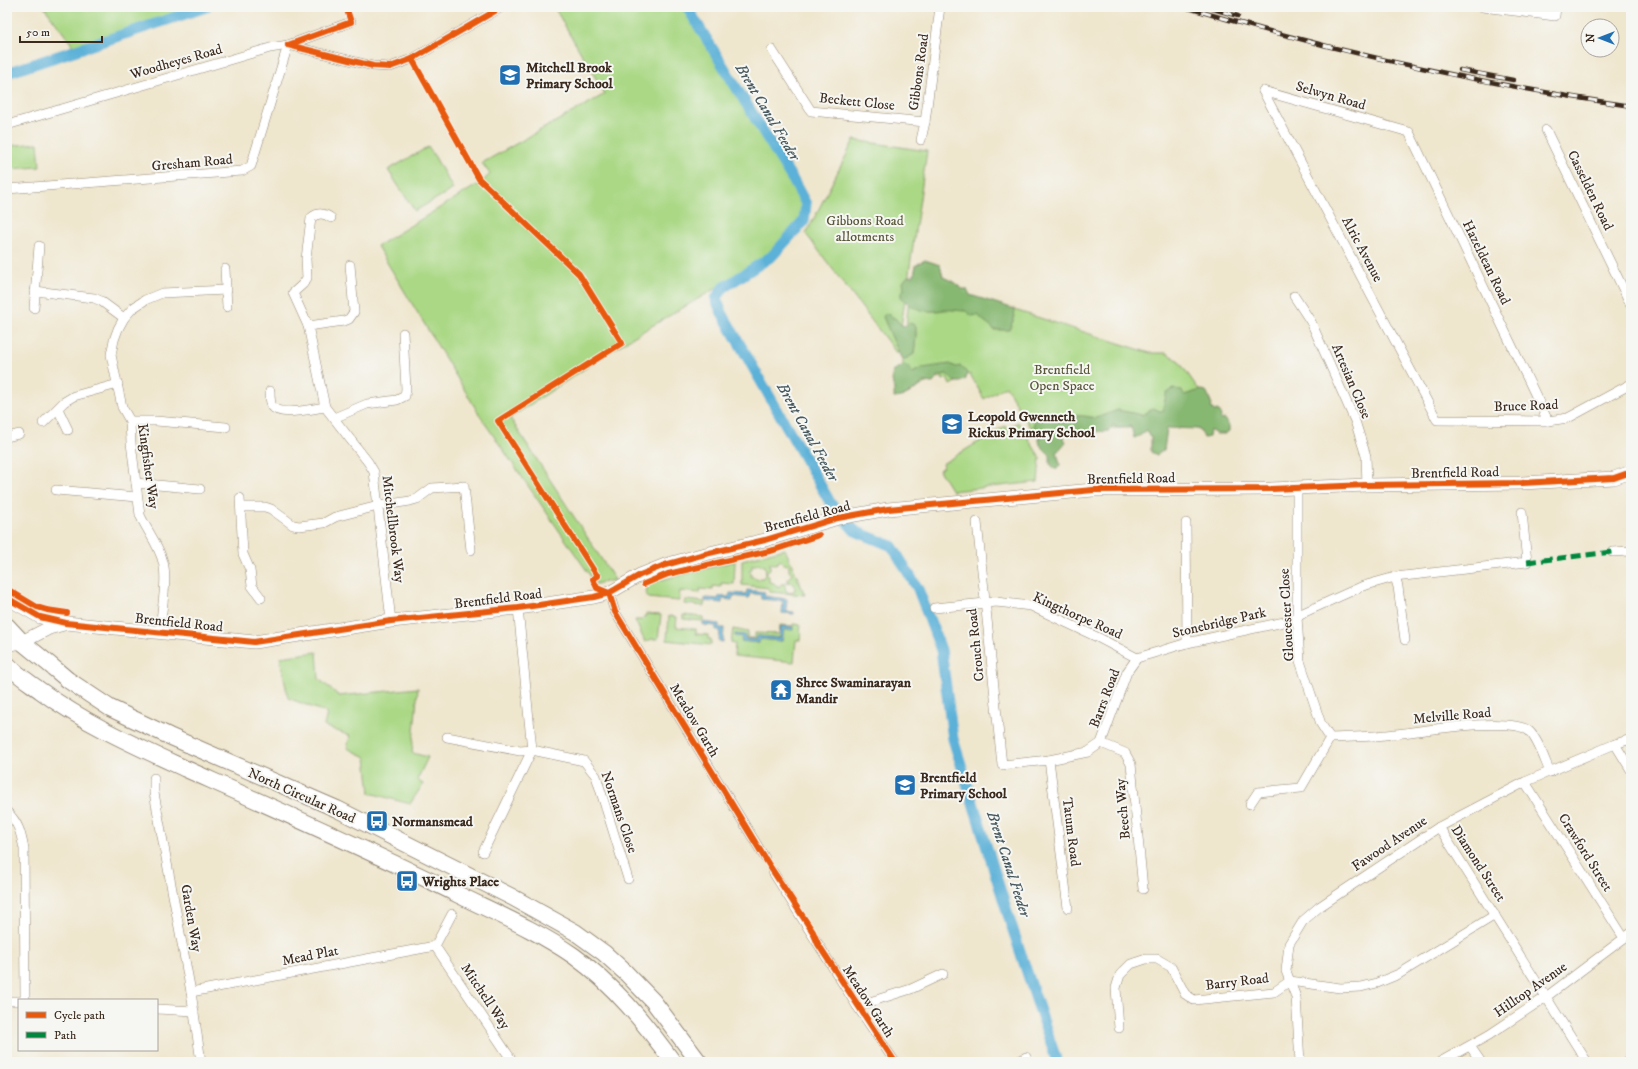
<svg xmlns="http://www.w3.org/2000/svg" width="1638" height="1069" font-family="'IM FELL DW Pica',serif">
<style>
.green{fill:#aad885;stroke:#728152;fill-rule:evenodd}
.forest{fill:#87b872;stroke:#617148}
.water{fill:#5cb1d8;stroke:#4c6e7b}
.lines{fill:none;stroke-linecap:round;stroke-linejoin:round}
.canal{stroke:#5cb1d8;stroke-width:11}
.street-casing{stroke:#958876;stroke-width:10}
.secondary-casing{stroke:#958876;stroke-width:14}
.highway-casing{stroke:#958876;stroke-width:18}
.street{stroke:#fff;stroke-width:9}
.secondary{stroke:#fff;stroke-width:13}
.highway{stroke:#fff;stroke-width:16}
.rail-casing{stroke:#3b2a1e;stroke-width:4.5}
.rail{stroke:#f6f6f2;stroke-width:3;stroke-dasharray:9;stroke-linecap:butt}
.quiet{stroke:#00873e;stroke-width:5;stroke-dasharray:10 5;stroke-linecap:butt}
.cycleway-casing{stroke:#f6f6f2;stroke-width:8}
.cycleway{stroke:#e8590c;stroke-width:6}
.labels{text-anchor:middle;stroke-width:4;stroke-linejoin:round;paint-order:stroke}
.street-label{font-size:14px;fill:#3b2a1e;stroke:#f6f6f2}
.poi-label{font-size:14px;font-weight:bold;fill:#3b2a1e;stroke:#f6f6f2;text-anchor:start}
.park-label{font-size:14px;fill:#575638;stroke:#f6f6f2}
.water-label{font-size:15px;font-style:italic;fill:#47595f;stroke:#f6f6f2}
</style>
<rect width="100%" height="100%" fill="#f6f6f2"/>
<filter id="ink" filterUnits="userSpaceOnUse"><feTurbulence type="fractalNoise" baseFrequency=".025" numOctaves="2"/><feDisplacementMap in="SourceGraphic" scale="8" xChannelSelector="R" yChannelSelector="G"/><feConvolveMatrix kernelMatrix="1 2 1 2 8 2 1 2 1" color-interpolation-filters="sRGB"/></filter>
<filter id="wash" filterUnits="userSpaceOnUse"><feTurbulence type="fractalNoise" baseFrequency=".012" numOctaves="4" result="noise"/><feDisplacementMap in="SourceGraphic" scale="16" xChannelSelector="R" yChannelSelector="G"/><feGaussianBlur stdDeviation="0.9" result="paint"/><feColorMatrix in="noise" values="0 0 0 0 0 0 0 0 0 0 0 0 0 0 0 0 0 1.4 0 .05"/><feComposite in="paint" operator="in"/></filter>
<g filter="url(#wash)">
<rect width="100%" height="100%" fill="#efe6ce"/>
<g class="green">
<polygon points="44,7 195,7 73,46"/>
<polygon points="554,7 691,7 810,204 798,222 769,255 708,293 628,340 510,418 615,580 596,584 484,422 377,246 482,182 490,174 482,163 605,94"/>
<polygon points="854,140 927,151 897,354 806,234"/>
<polygon points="38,143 40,167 8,169 7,146"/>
<polygon points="428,147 435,157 453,189 415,211 388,170"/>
<polygon points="914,278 1150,353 1166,353 1178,360 1225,427 1031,429 1006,386 984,399 970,374 950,385 947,378 943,380 942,377 939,378 938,376 902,397 902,372 909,296"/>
<polygon points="1018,422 1041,459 1040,459 1038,482 952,491 939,470 943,467 942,464 1005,426 1007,429"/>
<path d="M785,549L805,595L769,592V588L742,585V560ZM780,560L784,564L789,565V571L792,575L788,578V583L790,582L794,584L795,588L794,591L790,593L786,591L785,586L787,584H782L778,587L774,583L769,582V577L766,573L763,578H760L757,580L755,577H751V573L749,571L752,569V565H756L759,563L761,565L765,566L766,572L770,569V563L776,564Z"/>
<polygon points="735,561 734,584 721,583 721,587 713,586 713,590 700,589 700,593 680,591 679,601 648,598 648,596 646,596 647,585 657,581"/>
<polygon points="685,600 705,602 704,606 684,604"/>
<polygon points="646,614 661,615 658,639 652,639 645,642 635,620 643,620 644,616 646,616"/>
<polygon points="683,615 703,617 703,621 683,619"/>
<polygon points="669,616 677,617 676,627 696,629 696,634 708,635 708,639 711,639 711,645 667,640"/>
<path d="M793,624L801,625L800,632H801L800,640H796L794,662L734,656L735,644L731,643L733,629L748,632L747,638H755V633L779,634L780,625L793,626ZM781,626L783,629L782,641L760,639L759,643L742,641V637L757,640L758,636L780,638Z"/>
<polygon points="317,652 319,679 339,696 418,688 412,753 428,757 417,780 423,784 410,804 370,793 366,757 347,748 350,736 324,726 327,713 288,698 280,657"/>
</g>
<g class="forest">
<path d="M925,260L940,265L943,277L956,283L961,289H967L970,295L1015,309L1014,319L1009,330H994C988,322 983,322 978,315L971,316L966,311C959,311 951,309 944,310C924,313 917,311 901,298V292L904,290L903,282L908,276H914L916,265Z"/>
<polygon points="886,313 896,319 901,325 906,326 910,323 916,326 916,337 914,354 906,359 901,358 883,317"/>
<path d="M950,364L956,367L961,366L967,373L966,379L961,382H955L947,374L938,376L933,383L924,382C916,389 904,398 894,398C896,382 883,372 905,365L910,368L912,373L922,368Z"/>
<path d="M1173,389L1181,390L1184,395L1201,390L1206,391L1212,405L1211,408L1214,411L1218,410L1221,416L1220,420L1225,419L1229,426V431L1225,434H1216L1210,430L1209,437L1204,438L1200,429L1167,428L1164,450L1157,455L1151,452V438L1147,430L1141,435L1134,438L1131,426L1119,428L1113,425L1109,431C1093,433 1077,428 1061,433L1066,442L1057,452L1060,465L1056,470L1050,464V455L1040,445L1038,435L1034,433L1033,426L1036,417L1045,414L1052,417L1060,415L1084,416L1096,418L1118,410L1142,415L1154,408L1159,411H1163L1166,394Z"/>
</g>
<g class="water">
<polygon points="747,590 765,592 764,596 787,599 786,611 794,612 794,614 782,613 783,601 761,599 761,595 750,593 749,598 733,596 732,600 722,599 722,603 705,601 705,598 719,599 719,596 729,597 730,593 746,594"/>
<polygon points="703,622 719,624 719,628 724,628 723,642 719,641 720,631 716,630 716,626 703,625"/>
<polygon points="781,626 793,627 793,630 784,629 782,641 760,639 759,643 741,641 742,637 735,636 735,634 745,635 745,639 757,640 757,636 780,638"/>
</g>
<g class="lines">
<g class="canal">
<polyline points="687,7 793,180 806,204 804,221 772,256 723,288 716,299 722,313 831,504 855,531 892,546 918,589 941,650 953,739 1011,924 1057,1062"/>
<polyline points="7,73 206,7"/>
</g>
</g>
</g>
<g filter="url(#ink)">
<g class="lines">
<g class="street-casing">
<g id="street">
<polyline points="1482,7 1555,16 1556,7"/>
<polyline points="288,45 373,66 390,67 412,59 502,7"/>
<polyline points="772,50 811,111 925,122"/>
<polyline points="1263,91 1437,420 1548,421 1568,418 1631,384"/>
<polyline points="1263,91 1409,132 1548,421"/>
<polyline points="7,125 270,48 288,45 351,22"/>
<polyline points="1546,130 1631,305"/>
<polyline points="921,140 925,122 940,7"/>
<polyline points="7,189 242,171 251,166 288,45"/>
<path d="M331,218C325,213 318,212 311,218L306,259L307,278L303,284L293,293L308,326L325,407L368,462L374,472L391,621"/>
<polyline points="225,269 227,307"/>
<polyline points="35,291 94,298 101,301 124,318"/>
<polyline points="1294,296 1311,322 1355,421 1366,456 1367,485"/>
<polyline points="34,308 39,246"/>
<polyline points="308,326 344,321 349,319 354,312 350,265"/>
<path d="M270,391C270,396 270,402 272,406C279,417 313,409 325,407"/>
<polyline points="58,409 68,430"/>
<polyline points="334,418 367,404 397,400 405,396 406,389 403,333"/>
<polyline points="130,421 156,421 226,427"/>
<polyline points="43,423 64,402 74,396 118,384"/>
<polyline points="7,437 19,434"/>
<polyline points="136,483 200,489"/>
<polyline points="1297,488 1297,617 1300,661 1321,724 1330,738"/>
<polyline points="56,490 137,497"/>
<polyline points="240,498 243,554 250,570 252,586 261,598"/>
<polyline points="241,507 265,507 271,509 293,525 299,526 324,523 335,517 378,506 410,501 417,499 432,488 464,486 471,550"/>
<polyline points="977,522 1002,765 1049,760 1088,752 1101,743 1127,672 1137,658"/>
<polyline points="1186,523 1187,643"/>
<polyline points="1612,552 1631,551"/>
<polyline points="1395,577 1398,587 1405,640"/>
<polyline points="609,593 615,612 765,858"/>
<polyline points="934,608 996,602 1031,606 1099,638 1137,658"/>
<path d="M160,632C161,612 168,580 163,562C159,545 147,531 140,515L131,443L130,421L122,407L111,355L114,340L118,329L124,318L133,308L145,300L162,293L227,290"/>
<polyline points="1137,658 1187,643 1293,620 1305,612 1363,586 1395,577 1527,562 1522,512"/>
<polyline points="447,737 520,751 532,750 584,761 596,776 628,879"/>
<path d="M1330,738C1349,737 1367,737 1385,735C1412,733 1511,715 1529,731C1538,739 1545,761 1550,772"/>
<polyline points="1101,743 1125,753 1131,764 1143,889"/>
<polyline points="1615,744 1631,770"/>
<polyline points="1049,760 1068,908"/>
<polyline points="154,778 154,793 191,992 201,1062"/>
<polyline points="1525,782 1624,938"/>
<polyline points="1250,804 1258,792 1301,788 1330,738"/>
<path d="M7,812C19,823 21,834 24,849L25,1000"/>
<polyline points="1439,827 1587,1062"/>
<polyline points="483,852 532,750 518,608"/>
<polyline points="773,872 857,1006 895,1062"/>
<polyline points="435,946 513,1062"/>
<polyline points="435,946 452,914"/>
<polyline points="1290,981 1340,988 1361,987 1377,983 1399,974 1495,915"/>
<polyline points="191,992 435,946"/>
<polyline points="7,1001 19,1001"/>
<polyline points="857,1006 911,989 943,974"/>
<polyline points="157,1009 194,1011"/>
<polyline points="1119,1028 1116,988 1120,975 1131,964 1146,959 1157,959 1171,967 1185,994 1194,1000 1274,992 1290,981"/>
<polyline points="1470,1046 1481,1062"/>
<polyline points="1018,1062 1026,1057"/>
<polyline points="1300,1062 1296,997 1286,971 1289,944 1303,921 1319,907 1439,827 1525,782 1615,744 1631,739"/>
<polyline points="1440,1062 1489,1035 1546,997 1631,933"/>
<polyline points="1627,1062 1631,1056"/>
</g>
</g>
<g class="secondary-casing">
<g id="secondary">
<polyline points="7,598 40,617 66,623 254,642 391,621 518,608 594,597 609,593 640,575 665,565 701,555 765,540 838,518 888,509 1093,490 1271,489 1367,485 1522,483 1614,478 1631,472"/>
<polyline points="7,645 22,642 49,628 64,624"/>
</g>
</g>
<g class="highway-casing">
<g id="highway">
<polyline points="7,626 22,642 49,664 68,680 110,708 169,736 337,809 512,897 575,932 604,953 626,973 653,1001 699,1062"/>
<path d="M7,664C17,675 29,682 41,691C86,724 136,746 186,769C278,810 369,850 459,895C498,914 538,931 574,956C614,985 644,1022 673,1062"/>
</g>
</g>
<use href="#street" class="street"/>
<use href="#secondary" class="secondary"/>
<use href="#highway" class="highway"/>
<g class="rail-casing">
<g id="rail">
<path d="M1185,7C1331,51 1480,84 1631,106"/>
<polyline points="1206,7 1238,16"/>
<polyline points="1460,70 1513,80"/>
</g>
</g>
<use href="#rail" class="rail"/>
<polyline class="quiet" points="1527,562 1612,552"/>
<g class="cycleway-casing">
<g id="cycleway">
<polyline points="288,45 373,66 390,67 412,59 502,7"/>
<polyline points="288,45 351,22 346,7"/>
<polyline points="412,59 479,179 579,274 622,343 498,421 596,574 598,576 593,579 597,588 609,593 615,612 769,865 813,932 818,944 895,1062"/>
<polyline points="644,584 668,574 774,550 819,535"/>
<polyline points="7,589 37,607 47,610 67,613"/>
<polyline points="7,598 40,617 66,623 254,642 391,621 518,608 594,597 609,593 640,575 665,565 701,555 765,540 838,518 888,509 1093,490 1271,489 1367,485 1522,483 1614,478 1631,472"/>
</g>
</g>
<use href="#cycleway" class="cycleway"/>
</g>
</g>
<defs>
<g id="school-square" transform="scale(1.15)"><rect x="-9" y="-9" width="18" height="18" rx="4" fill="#1f6fb2" stroke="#f6f6f2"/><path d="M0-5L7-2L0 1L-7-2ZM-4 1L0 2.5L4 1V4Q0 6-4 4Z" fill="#fff"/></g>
<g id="temple-square" transform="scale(1.15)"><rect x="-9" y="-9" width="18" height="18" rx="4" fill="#1f6fb2" stroke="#f6f6f2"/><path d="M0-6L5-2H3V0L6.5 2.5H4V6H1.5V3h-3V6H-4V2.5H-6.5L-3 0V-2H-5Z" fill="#fff"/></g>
<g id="bus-square" transform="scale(1.15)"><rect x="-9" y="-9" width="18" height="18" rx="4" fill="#1f6fb2" stroke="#f6f6f2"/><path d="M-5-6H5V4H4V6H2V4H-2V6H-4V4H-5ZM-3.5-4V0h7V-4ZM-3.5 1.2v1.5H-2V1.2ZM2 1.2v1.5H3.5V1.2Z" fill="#fff"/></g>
</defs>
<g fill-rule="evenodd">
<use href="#school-square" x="510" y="75"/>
<use href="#school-square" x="952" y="424"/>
<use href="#temple-square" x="781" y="690"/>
<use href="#school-square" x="905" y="785"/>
<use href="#bus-square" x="377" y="821"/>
<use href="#bus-square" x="407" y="881"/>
</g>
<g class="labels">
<g class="street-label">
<text transform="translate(176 61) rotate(-16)" y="5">Woodheyes Road</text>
<text transform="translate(918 72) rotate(-82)" y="5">Gibbons Road</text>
<text transform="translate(1331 95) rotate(16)" y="5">Selwyn Road</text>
<text transform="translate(857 101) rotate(6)" y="5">Beckett Close</text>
<text transform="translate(192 162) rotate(-5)" y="5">Gresham Road</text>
<text transform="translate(1591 190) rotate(64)" y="5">Casselden Road</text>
<text transform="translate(1363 249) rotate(62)" y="5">Alric Avenue</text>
<text transform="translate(1487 262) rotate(64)" y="5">Hazeldean Road</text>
<text transform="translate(1352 381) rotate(67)" y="5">Artesian Close</text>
<text transform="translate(1526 405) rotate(-2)" y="5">Bruce Road</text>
<text transform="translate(149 466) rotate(82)" y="5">Kingfisher Way</text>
<text transform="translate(1455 472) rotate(-1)" y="5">Brentfield Road</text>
<text transform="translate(1131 478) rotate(-1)" y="5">Brentfield Road</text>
<text transform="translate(807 516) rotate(-15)" y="5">Brentfield Road</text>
<text transform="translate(394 529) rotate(83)" y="5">Mitchellbrook Way</text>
<text transform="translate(498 598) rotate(-7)" y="5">Brentfield Road</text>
<text transform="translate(1078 615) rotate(24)" y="5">Kingthorpe Road</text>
<text transform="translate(1286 615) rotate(-93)" y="5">Gloucester Close</text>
<text transform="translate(179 622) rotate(6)" y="5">Brentfield Road</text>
<text transform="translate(1219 622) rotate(-13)" y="5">Stonebridge Park</text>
<text transform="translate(975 645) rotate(-96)" y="5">Crouch Road</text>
<text transform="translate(1104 698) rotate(-69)" y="5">Barrs Road</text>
<text transform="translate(1452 715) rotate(-5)" y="5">Melville Road</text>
<text transform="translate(695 720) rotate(59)" y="5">Meadow Garth</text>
<text transform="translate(302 795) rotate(24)" y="5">North Circular Road</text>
<text transform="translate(1122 809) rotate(-95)" y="5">Beech Way</text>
<text transform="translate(620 812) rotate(71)" y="5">Normans Close</text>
<text transform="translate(1072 832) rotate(83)" y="5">Tatum Road</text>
<text transform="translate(1389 843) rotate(-34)" y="5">Fawood Avenue</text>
<text transform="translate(1586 852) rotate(58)" y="5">Crawford Street</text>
<text transform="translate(1479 863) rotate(57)" y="5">Diamond Street</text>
<text transform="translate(192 918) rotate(80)" y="5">Garden Way</text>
<text transform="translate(310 955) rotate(-11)" y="5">Mead Plat</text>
<text transform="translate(1237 981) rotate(-7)" y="5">Barry Road</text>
<text transform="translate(1530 989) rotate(-35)" y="5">Hilltop Avenue</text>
<text transform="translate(486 996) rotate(56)" y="5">Mitchell Way</text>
<text transform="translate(869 1001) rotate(57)" y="5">Meadow Garth</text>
</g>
<g class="poi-label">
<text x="526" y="72">Mitchell Brook<tspan x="526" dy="16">Primary School</tspan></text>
<text x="968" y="421">Leopold Gwenneth<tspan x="968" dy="16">Rickus Primary School</tspan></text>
<text x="796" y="687">Shree Swaminarayan<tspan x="796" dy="16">Mandir</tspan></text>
<text x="920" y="782">Brentfield<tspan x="920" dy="16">Primary School</tspan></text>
<text x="392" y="826">Normansmead</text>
<text x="422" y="886">Wrights Place</text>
</g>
<g class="park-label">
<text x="865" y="225">Gibbons Road<tspan x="865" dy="16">allotments</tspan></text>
<text x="1062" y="374">Brentfield<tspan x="1062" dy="16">Open Space</tspan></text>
</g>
<g class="water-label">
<text transform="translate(768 112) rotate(59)" y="5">Brent Canal Feeder</text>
<text transform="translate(808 432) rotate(61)" y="5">Brent Canal Feeder</text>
<text transform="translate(1009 864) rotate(72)" y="5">Brent Canal Feeder</text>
</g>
</g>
<rect width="1638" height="1069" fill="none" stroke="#f6f6f2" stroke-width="24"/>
<rect x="18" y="999" width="140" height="52" fill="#f6f6f2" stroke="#aba49d"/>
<rect x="26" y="1012" width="20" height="6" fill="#e8590c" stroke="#aba49d"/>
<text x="54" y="1019" font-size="12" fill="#3b2a1e">Cycle path</text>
<rect x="26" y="1032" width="20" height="6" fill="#00873e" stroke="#aba49d"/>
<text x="54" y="1039" font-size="12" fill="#3b2a1e">Path</text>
<g transform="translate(1600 38) rotate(270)"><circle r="19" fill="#f6f6f2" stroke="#aba49d"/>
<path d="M0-3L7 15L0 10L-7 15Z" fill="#1f6fb2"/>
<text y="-6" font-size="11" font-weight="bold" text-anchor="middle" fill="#3b2a1e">N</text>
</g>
<path d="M20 36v6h82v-6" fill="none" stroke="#3b2a1e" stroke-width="2"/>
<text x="26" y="36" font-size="12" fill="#3b2a1e" stroke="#f6f6f2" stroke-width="3" paint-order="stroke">50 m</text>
</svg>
